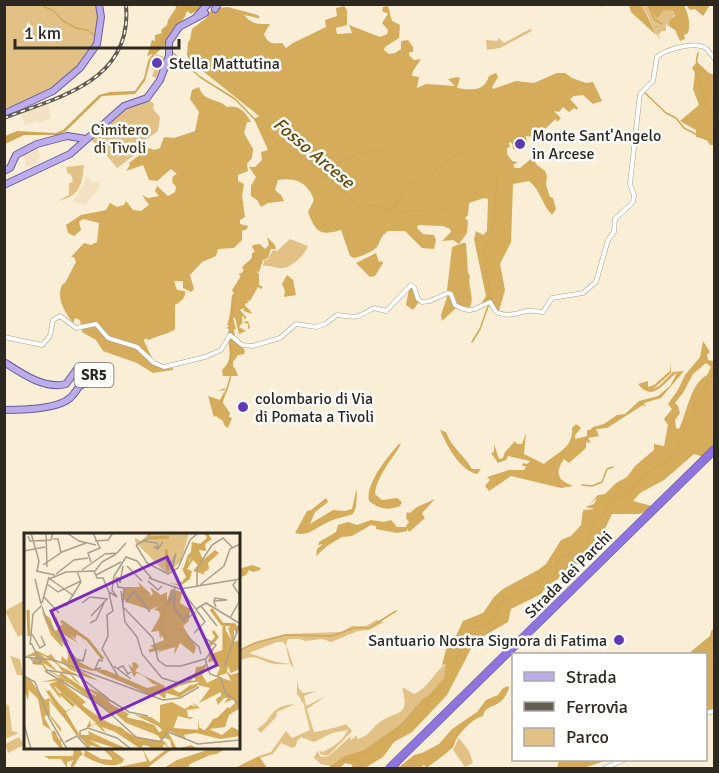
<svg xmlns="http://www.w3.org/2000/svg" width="719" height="773" font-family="Signika,sans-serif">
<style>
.built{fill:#f3e3c4}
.green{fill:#e1c185;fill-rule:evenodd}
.forest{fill:#d4ac5b;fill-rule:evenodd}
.water{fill:#d0a858}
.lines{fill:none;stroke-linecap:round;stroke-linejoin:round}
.stream{stroke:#d0a858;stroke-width:1.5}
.river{stroke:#d0a858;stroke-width:4}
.minor-casing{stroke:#a99d87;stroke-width:5}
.major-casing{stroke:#6c5a9b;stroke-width:8}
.highway-casing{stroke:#6c5a9b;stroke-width:9}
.minor{stroke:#fff;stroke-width:4}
.major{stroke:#bbaceb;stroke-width:6}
.highway{stroke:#8e75dd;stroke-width:8}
.rail-casing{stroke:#645d50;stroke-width:4}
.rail{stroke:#fff;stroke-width:1.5;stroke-dasharray:4.5;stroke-linecap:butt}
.poi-dot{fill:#603ab2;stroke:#fff;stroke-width:2}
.labels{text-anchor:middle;stroke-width:5;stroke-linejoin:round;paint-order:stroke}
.shield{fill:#fff;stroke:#6d6963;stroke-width:1.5}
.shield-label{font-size:15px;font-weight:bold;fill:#2e2920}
.poi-label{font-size:16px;fill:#2e2920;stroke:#fff;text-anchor:start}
.park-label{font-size:16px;fill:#4b3a17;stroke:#fff}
.street-label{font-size:16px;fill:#2e2920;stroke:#fff}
.water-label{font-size:18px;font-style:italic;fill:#654a09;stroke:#fff}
.inset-river{fill:none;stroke:#d0a858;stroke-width:3}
.inset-road{fill:none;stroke:#a99f8d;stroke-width:1.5}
.view{fill:#7b2cbf;fill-opacity:0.15;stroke:#7b2cbf;stroke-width:3}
.inset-edge{fill:none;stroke:#2e2920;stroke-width:3}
</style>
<rect width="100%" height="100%" fill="#fbeed6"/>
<g class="built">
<polygon points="48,103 51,118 39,123 38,121 25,125 21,114"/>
<polygon points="38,144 40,159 37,159 37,164 34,164 33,167 25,166 25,160 21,153"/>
<polygon points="86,175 90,182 100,182 99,188 86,205 72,202 84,184"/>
</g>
<g class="green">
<polygon points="5,5 98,5 100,11 96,46 80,65 54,89 14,109 11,107 5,108"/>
<path d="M640,5H647L657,19L664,10H670L675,13L668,27L666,23V31H662L658,35L661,40C651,31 651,14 640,5Z"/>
<polygon points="530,29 532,31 500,48 487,50 486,40 497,41 499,38 504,43"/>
<polygon points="156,54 164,57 156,78 152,76 154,70 151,69"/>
<polygon points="148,99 154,104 153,109 160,117 158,131 141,143 136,154 117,168 104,152 89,138 122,108"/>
<path d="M84,165C82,185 80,196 58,201L69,195V183L73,182L71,174H68L66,167Z"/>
<path d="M290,239L308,246C304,256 290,270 278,268C272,267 269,265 263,266L264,260L268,259L273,250L277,251Z"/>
<polygon points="25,600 25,606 23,607 25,614 25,638 21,635 18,637 15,631 10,633 15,631 5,611"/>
<path d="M377,620L384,622L369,630L358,631L331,642L322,639L305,641L300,639H288L286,644L294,668L290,664C284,664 276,665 270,663C259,659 253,654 242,660L239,656V650L258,641L285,634L341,632L352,626H366ZM277,642H283L286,646L290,664L276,662L249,653Z"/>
<polygon points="10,656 20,659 23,675 17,675"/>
<path d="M447,663L444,678L404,722L363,750L344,756L330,766L321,764L314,758L317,751L321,757L329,756L351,736L350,741L357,735V739C370,736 371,728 380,722C399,709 410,718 402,687L414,694C429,688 435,670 447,663Z"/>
<path d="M297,680L299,689L303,693L317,691L304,696L306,706L326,696L307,709L314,732C318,732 342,726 346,724L352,731L329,755H321L319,750L322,752C334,747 342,741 348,730L332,733L314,742L301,737L297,741L296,746L292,748L281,743L273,754L261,758L259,756L271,752L286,731L292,738L310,730L303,702H301V699L297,694Z"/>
<polygon points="4,703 9,706 12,731 19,733 5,739"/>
<path d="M295,704L277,712L276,717L261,733L257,729C274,719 268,706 295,704Z"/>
<polygon points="19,737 24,745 8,753 5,744"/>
<polygon points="459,738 469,751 473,763 465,767 453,750"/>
</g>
<g class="forest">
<path d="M175,5H206L191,14L187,11C185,20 168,44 160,50C156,53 151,54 147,56L152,40L155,41V35L162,33L161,30L167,25L168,20L176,8Z"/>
<path d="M629,5H640C645,9 653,28 656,35L631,12Z"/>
<path d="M647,5H684C688,15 691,22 688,33L684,35L685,39L680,41L675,30L669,26L670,20L675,16L673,11L664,10L657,19Z"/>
<polygon points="686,5 710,5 703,16 695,9 690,10"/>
<path d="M344,6L347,10V25L336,28L337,34L352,33L349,25L380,37L387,34L388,30L382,23L388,14L382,11L383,7L388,6L392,21L400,25L399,38L385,47L384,50L389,54L395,53L401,49V41L408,40L413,47V52H409V55L414,60L421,59L413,71L412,76L419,77L417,88L426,84L455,86L448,79L458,77L460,78L457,88C472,90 484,92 489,76L496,73L498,77L492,87L493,89L516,81L534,83L557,73H565L572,78L586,83L593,82L602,101L593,104L583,95L574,96L570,99L578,108L577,110L574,108L569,112L563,107L559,112L554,111L561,118L557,122L556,119C546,127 538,139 526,136L527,143L523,150L513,149L512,143L509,142L510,147L507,148V154L512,161L518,162L513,165L515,168H520L532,158L537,165L545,171L547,176L546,185L550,197L553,198L556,209L552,215C541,203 541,191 529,181L513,184L511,242L500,264L505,290L499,311H497L490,300L481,306V304L486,296L474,239L476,231L483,235L487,231L488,199L484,198L469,203L468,215L465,218L468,221L467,233L459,244L453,240L442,241L451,232L450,229L443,226L418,225L417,228L423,234L434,235L436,240L434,249L422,248L405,231H388C378,239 382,240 377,247C371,253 362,256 354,258L350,256L341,230C320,236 316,233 308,212L314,200C308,183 296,177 278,180L275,190L281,195L284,201L268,203L261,207L257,200L251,196V186L256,177L249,167H255L262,160L261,152L268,150L254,119L259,116L189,60L187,55L188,42L190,40L192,29L209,16L187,26L188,22L218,8L228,7L258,15L260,18H258L244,15C252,25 259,24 270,24L264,34C268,44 273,44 282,43L286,48L293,43L326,27L325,20L337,16L336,8Z"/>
<polygon points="697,62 709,73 714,75 714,145 710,145 706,139 696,137 696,130 680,121 699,105 693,89 695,73 692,68"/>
<path d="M199,87C203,102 218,98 227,107C239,104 246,113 251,122H247L244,133L253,149L252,158L247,164L248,171L238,175V181L244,184L242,196L245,217L240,220V224L248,226L247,229L242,231V240L234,248L218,249L216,256L202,262L190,275L194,289L191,292L183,288V281H174L177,290L185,291C186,298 181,301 175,305V329C172,333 156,336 149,340L145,338L144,341L151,356L152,363L163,369L173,368V370L153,373L137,363L103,351L96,340L82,332L80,320L75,318L73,323C65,312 56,299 62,285L65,283L76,262L74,257H71L84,243L91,245L97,242L99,223L83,219L79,222L81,230L74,236L68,233L66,225L81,215L106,210L110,203L117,207L124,205L126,201L133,210L141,211L149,205L142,195L148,198L159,196L155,191L157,186L168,196L175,192L176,187L172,182L173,176L177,174L171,169L157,181L149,180L143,165L126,171L130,165L129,163L149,148L154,150L160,148L164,137L174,138L195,131L199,112L190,99L192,90Z"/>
<path d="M267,237L275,245L276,249H271L268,258L263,260L259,272L256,271L259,274V285L263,287L261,289L258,287L250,301L247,300L249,302L245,304L246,307L250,310L252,314L244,311V308L240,310L247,318L244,319V316L242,317V322L248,321L250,328L248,329V324L243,322L239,327L246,331L239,334L235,318H233L236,329H234L235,337L242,343L236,339L227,337L229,329L226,328L229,326L227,325C231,315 231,302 232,295L234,294L232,290L241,276L238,274L242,273L244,269H242L243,266L252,258V253L255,252L252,247L253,245L260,244L265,249L269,245Z"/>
<path d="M463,243H466L468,273L470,276C467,287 475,296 470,307L456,306L447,290L452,247Z"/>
<polygon points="376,253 379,262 382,261 383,263 375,276 370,277 356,263"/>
<polygon points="287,275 293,280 296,295 284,297 285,291 282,284"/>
<polygon points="412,287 419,302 413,310 406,305 409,289"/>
<polygon points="448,294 456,308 442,321 441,315"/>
<path d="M231,337L245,350L244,354L238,355L233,362V367L235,368L238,376H223L222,370C232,361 230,352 228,340Z"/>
<path d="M703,341L710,352L707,355L708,360L714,361V446L704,457L694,454L664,480L640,493L633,501L652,506L649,511L639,514H612L602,535L588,555L564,575L547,586L541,594L511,609L508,622L475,641L447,695L412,732L394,742L383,757L365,768H350L353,765L345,763L340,768H330V766L344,756L363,750L404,722L444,678L446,664L442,665L448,642L456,636L463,621L483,613L494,597L503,589L538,570L546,564L561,540L571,536L581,525L583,510L595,509L585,507L594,504L597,498L589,505L598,495L605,494L616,483L627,477L635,466L654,450V444L664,446L668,425L664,419L672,409L668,404L678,390L685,375L700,357ZM706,363L711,367L707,375C690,384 687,413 679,429L676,428L675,420L680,413L678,406L675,403L683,393L693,374Z"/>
<path d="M671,362V373L653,389L659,386L673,372L684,371L661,398L644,403L646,407L643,405L607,428L596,429L599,436L588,438L591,443L586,442V448L569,463L564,459C554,474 558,480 573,486L561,488L511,476L489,491L485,486L490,480L487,477L509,470H524L526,467L522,465L523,463L527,464L530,461L508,456L506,460L498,463L491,453L494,452V444L499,459L503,458L505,452L515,441L517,444H522L526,433L524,454L544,464C557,453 574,447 572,428L576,424L581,428L575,435V439L587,436V430H590L593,427L604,424L617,415L625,414L639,401L658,396L670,386L677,373C665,380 654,404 638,384L648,381V387L654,385L670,371Z"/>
<polygon points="225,388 223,403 230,413 229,417 232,418 228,428 224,425 223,421 216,416 214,417 208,396 220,400 225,390 217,391"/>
<path d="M440,430L446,432C451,447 464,455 472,469H481L477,474C459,470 447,445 440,430Z"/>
<path d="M399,444H401C392,460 377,475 375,494L382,500L397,498L402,502L400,506C388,511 379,509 369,501C365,484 388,456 399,444Z"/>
<path d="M356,491H357L356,507L353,514C345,517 336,518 328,522C316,527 309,537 295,533L307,511L311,510L326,498L328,502L315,512L310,524L333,510L345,511L352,509Z"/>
<polygon points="435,499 423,512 422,514 425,518 409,532 406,526 409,522 406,518 407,512 410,513 417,507"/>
<polygon points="371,520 384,522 391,520 397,527 407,527 407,531 397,533 376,529 376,526 371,525 352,536 342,537 327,546 316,556 317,549 323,544 318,545 319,542 336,532 338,525 348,522 357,525"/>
<polygon points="252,565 261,568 260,570 253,572 249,570 246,575 239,578 239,569"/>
<polygon points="714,629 714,695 713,696 714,697 714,709 706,711 706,654 688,654 710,636 711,631"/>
<path d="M508,686L509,688C507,694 503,701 497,704C490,708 485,707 483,716C474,718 463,729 457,738C455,741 455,744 453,747C452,749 430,766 426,768L424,765L420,768H395L403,760L398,768L414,755L422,753L439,744L452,729L477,712L486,700L498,695L503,688Z"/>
<polygon points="74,748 79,748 83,755 80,756 73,768 70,768 73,760 67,762 67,768 61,759 49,759 44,756 73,756"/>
<path d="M102,748H112L113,751L124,759L123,762C112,770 95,762 84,756L85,750L101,759L112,760V758Z"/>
<polygon points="142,748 150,762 168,748 178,748 168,752 147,768 114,768 147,761"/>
<polygon points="213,748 226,748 217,754 210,755 190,764 188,768 164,768 177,760"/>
<polygon points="259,756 267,768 235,768"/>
<polygon points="559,760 607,760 584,768 557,768"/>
</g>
<path class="water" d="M183,5L185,6L183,16L172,23L162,47L151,59L145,81L135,94L102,96L66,131L59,135H24L5,144V136L17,131L56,133L63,130L99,95L110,92L135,91L144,78L148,61L163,38V30L169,26C172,17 182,15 183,5Z"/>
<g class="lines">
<g class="stream">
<polyline points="38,4 54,11 63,21 76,28 87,30 96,36"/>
<polyline points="602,4 602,6"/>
<polyline points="648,4 654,19 662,24"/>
<polyline points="702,8 703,4"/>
<polyline points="171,51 200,77 235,99 281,146 308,160 359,207 374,206 397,212 442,210"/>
<path d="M698,53C691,78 708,99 714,123"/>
<polyline points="644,92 666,113 676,118 684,128 705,139 714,140"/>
<polyline points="316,166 321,163 338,163 359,153 386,149"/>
<polyline points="388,211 393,208 408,184 429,176 453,157 465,151"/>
<path d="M230,334C232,300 234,284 254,256"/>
<polyline points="472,342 480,329 491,298 485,266 484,250 491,236 498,177"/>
<path d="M213,413C223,403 228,388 231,374L228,370L232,353L230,337"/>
<polyline points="582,485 592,486 602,482 607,469 613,467"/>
<polyline points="238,651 255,643 286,635 332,636 354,628 369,628 396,611"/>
<path d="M455,663L472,629C478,626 492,624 495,617C498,613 497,608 500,603L534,586L539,580L554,575L559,560L576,550L590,536L594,521L603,515L610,502L632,490L643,475L671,458L693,415L694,403L705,394L707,380L714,373"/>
<polyline points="706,671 714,663"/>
<polyline points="333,768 341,760 355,759 384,740 404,722 424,699 434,695 447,680"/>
<polyline points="560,768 560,761 562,760"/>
</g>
<polyline class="river" points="184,6 193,9 205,6"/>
<g class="minor-casing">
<g id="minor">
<path d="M4,337L42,345L50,336L53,320L60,316L76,328L96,324L108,338L137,347L154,363L164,367L205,357L221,350L230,335L242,345L253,346L280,338L296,324L316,327L325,324L337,315C359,318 356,318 374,308L386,311L411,285L414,287L418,299L422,302L430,301L448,293L451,294L455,305C472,315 475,308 490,302L496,312C508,317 514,314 527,311C532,310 537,312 543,312L552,298L583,293L596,282L608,240L614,232L615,219L633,202L634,195L630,184L640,94L653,81L657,57C666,49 693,42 704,47C708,49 711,55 714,58"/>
<polyline points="706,713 714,711"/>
<polyline points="605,768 624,760"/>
</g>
</g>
<g class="major-casing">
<g id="major">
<polyline points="215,9 218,4"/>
<polyline points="197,16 208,4"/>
<polyline points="4,114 53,91 80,68 97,44 101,17 99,4"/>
<polyline points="4,171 10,168 16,155 37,144 67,136 86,139"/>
<polyline points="4,185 70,154 124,106 147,98 160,80 169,56 169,42 179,27 205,13"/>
<path d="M4,362C21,373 45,390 66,384L77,369L86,370L95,377C90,382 84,382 79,387C76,390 74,395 70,398C58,409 20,410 4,410"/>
</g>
</g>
<g class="highway-casing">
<polyline id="highway" points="390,768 714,450"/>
</g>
<use href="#minor" class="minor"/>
<use href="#major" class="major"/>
<use href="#highway" class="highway"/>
<g class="rail-casing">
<path id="rail" d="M4,118C61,96 133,81 126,4"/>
</g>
<use href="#rail" class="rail"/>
</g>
<g class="poi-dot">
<circle cx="157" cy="63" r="6"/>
<circle cx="520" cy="144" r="6"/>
<circle cx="243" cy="407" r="6"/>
<circle cx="619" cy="640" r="6"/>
</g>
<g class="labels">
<rect class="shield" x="74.5" y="363" width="39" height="24" rx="4.5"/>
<g class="shield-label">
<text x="94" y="380">SR5</text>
</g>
<g class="poi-label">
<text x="169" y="69">Stella Mattutina</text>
<text x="532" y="141">Monte Sant'Angelo<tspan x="532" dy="18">in Arcese</tspan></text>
<text x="255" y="404">colombario di Via<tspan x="255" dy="18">di Pomata a Tivoli</tspan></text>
<text x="607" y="646" text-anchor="end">Santuario Nostra Signora di Fatima</text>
</g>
<g class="park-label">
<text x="120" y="135">Cimitero<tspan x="120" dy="18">di Tivoli</tspan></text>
</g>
<g class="street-label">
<text transform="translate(568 574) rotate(-45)" y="6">Strada dei Parchi</text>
</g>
<g class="water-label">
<text transform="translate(314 153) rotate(40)" y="6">Fosso Arcese</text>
</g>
</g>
<g transform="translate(24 533)">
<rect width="216" height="216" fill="#fbeed6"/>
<path d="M125,0H165L157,28L143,41L111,9V5L117,8Z" fill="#e1c185"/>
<path d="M180,0L188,6L181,11L182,18L175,17L179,27L191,17L195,20L184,30L185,36L179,40L182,42L169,38L174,32L169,27L163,36L168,38L166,46L156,53L145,50L154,51L163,45L158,36L166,28L168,9L177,11L184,4ZM114,49L126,60V63L129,61L126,54L137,62L143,59V68L147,56L158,59L156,70L166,76L165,88L159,93L172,114L170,121L156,110L150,122L151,114L131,120L147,111L131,116L126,113L140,107L138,102L136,106L135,98L127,99L136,83L135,78L130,77L135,73L126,77L102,69L98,62L101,54H116ZM18,79L26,85L31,98L35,96L28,85L32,88V83L36,93L39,91L54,98L56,101L45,95L56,102L63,114L57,103L52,102V106L46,102L54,110L37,100L50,114L41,106L46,118L35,103L39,113L38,114L27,102ZM208,92L216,93L212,105L213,100L210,97V109L216,107V136L207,140L204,133L203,139L207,142L216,139V175L205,182L201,194L185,196L198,202L208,194L216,198V203L196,206L172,200L160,202L162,206L143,197L153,216L167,212L174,216H148L146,207L102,190L92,181L88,182L42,148L46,153L40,148V151L62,169L58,172L78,186L112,204L140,208L146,216L140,211L138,216L119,212L117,216L91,199L78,194L82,200L79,198L72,191L62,196L66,187L67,193L72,190L53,173L42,179L55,202H65L64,198L103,216L69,206L66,207L80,216L66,212V216L25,167L26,182L37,195V199L24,181L20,184L32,206L37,207V216L29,207L27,197L19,192L14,166L5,157L4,167L0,158V144L5,145L21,167L25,165L31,172L20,155L42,178L53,173L29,152L35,160L37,165L35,164L25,151L34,148L16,149L36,145L23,137L24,141L18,132L8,131L11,123L0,124L13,118L24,123L27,121L36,133L54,142H48L57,152L81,162L87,171L105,181L102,185L120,188L135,200L138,197L134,193L111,182L127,184L136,190V172L148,169L161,176L167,172L172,174L168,169L176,175L163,177L164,184H170L166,186L154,183L149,196L174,197V185L175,194L181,198L189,186L196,184L211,170L210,166L200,170L204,165H200L194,172L192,166L197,163V159L175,170L186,155L170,151L156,164L142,160L141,166L133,160L128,163L80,140L48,133L75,148L62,144L45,136L37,128L38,123L43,128L45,119L63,135L82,137L123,155L134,152L129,151L120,143L113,140L110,144L104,131L109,135L108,130L111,129L115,133L111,138L141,153L140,157L168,146L166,150L147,155L156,160L166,152L175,150L170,145L172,134L182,133L178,142L183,150L195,144L207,148L203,140L192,144L196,135L190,128L184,129L186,122L183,125L186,117L191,114L187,121L201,116V96L208,108L204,95ZM17,121L33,131L39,139L46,141L50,147L72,162V164L23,136L19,130L34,139Z" fill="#d4ac5b" fill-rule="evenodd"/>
<path class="inset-river" d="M126,5L145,4M142,16L144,38M160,48L164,45L161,36L165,23L185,5L182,0M142,72L137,92L142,105M187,76L198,91L212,92M4,77L5,103M37,88L64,107L79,126M200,93V121M184,114L193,104L189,98M44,118L54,130L68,137M125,118L151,111M75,138L121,157L141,158L154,152M36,141L103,186L129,193L138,206M35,148V153L73,188L97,196L113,211L123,209L130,216M164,148L182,132M143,157L154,162L173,152M24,158L54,202M36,160L50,173M29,198L38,216M58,203L100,216M137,203L143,196L181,199L205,175"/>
<path class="inset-road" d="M7,0L15,28L13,38M22,0L23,34M43,0L55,8L72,12M4,3L6,8L27,7L29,0M29,6H34L37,20M71,8L84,7L89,0M119,8L133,10L134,14H130L134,16L139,9M112,12L123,30L144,41L154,35L166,7L174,0M112,12L125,5V0M0,18L21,14M67,29L64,20L76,15L69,0M19,32L38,19L62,10M103,33L118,48M58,37L81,21L93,20L102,10M148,37L152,20L148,30M12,38L31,42M71,38L78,29L92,21M32,41L50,27L64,25M72,42L97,29M92,44L94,54L100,55L99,74L129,105L134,127L142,133H157L181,126L186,141L197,145L201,159L216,172M94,44L96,50L99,33M125,45L156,56M11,46L17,71M25,46L42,39L70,38L73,45H79L85,59L93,64L88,57L90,43L102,24L113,28L128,46M26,46L50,63M124,48L134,57L138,53M23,51L34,59L57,48M176,52L200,33L206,16L216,11M152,53L143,71L151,62L150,74L160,88L163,81L165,84L172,79M173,53V35L188,12L199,5L208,14M156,56L216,46M157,57L172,76L182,70L215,90M97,58L101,89L113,104L118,121L138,145L155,150L173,148M85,60L89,78L83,82L84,103L78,116L94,143M20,64L35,80M190,68L203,67L191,65L190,68V69L192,74M102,69L110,58L126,79M18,70L25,44M58,70L66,64L84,66M42,73L57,49L53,38M177,73L193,93M18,74L24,90L52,126L59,128L62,116M67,83L83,66M206,85L215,69V61L209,52L212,48M66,90L72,87L80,70M170,100L181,89L172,76M8,101L16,115L21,112L17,103M164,104L175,114L177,121M179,104L192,112L181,127M6,112L9,81L18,72M0,124L30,127L139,167L156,165L175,154M5,124L13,131L17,129L7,110M90,133L107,146M200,134L216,90M77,135L71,136L75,127L79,128M94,135L99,133L104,141L107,139M22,137L53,142L85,166M21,138L78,173L112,204L136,209L144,199L174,211L216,207M0,143L11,149L25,185L43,216M84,166L105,179L124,183M0,191L7,216M56,206V198L64,195L93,205L107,216M41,209L53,203L65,216"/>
<path class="view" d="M143,24L193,132L77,186L27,78Z"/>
<rect width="216" height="216" class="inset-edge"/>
</g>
<rect width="719" height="773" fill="none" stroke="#2e2920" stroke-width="12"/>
<rect x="512" y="653" width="195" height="108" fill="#ffffff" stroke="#aba9a6" stroke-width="1.5"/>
<rect x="524" y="672" width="30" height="9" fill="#bbaceb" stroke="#aba9a6" stroke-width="1.5"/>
<text x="566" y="683" font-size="18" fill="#2e2920">Strada</text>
<rect x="524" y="702" width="30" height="9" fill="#645d50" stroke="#aba9a6" stroke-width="1.5"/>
<text x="566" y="713" font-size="18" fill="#2e2920">Ferrovia</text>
<rect x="524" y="728" width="30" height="18" fill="#e1c185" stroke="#aba9a6" stroke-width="1.5"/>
<text x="566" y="743" font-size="18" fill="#2e2920">Parco</text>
<path d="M15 39v9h164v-9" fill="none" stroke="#2e2920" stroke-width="3"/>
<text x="24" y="39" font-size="18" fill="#2e2920" stroke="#ffffff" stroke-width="4.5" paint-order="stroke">1 km</text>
</svg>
